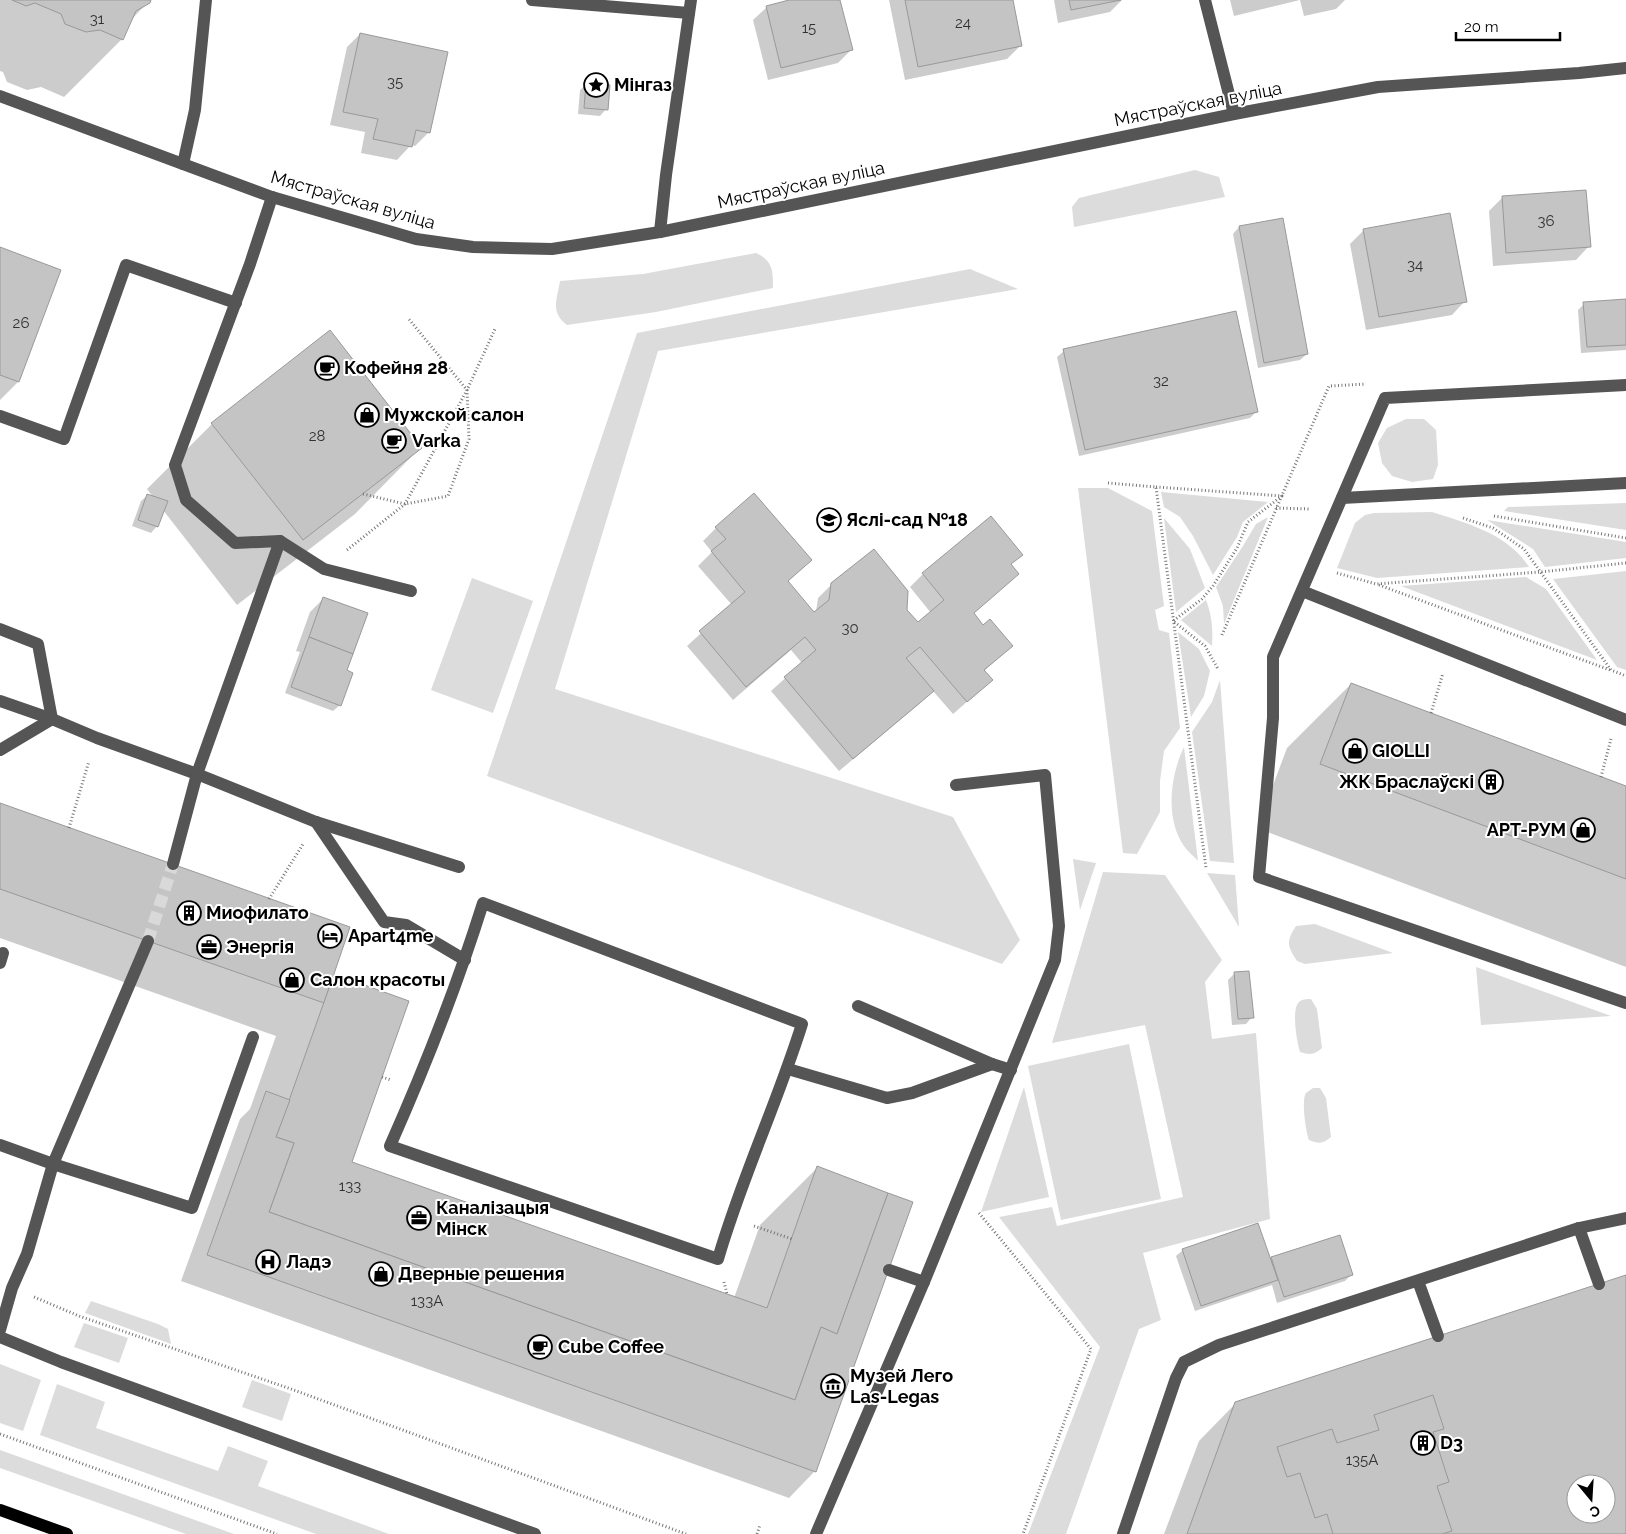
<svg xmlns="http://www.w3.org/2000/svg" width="1626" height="1534" font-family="Raleway,sans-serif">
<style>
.green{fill:#dcdcdc}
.shadow{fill:#0003;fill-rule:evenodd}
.building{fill:#c4c4c4;stroke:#999;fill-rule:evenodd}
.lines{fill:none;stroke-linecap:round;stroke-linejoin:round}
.minor-tunnel{stroke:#d9d9d9;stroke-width:12;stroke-dasharray:12 6;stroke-linecap:butt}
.path{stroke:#777;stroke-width:3;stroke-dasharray:1 2.5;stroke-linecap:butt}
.minor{stroke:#555;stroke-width:12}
.major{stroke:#000;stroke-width:12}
.labels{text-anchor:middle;stroke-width:4;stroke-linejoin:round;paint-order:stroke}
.number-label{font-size:15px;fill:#313131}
.poi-label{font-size:18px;font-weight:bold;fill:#000;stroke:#fff;text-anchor:start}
.street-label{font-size:18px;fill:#000;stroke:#fff}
</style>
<rect width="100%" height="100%" fill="#fff"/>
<g class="green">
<polygon points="1195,170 1219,177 1225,197 1074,227 1072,207 1079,198"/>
<path d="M756,253C773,261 773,271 773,288L656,312L567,325C550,312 557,300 560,281L643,274Z"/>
<polygon points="970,269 1018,289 658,351 555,689 953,817 1020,940 1002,964 487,776 637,333"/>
<polygon points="1406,419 1424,419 1436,430 1438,465 1433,479 1412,482 1392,476 1382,463 1378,443 1387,428"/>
<polygon points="1078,488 1108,488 1152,511 1164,606 1155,610 1159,630 1169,633 1180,728 1164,751 1160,781 1160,812 1137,854 1123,853"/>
<polygon points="1161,492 1268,502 1243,522 1237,537 1213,575 1193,536 1180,517 1164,507"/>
<polygon points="1626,503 1626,530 1504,511 1508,507"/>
<path d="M1432,512C1467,523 1508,534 1529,567L1377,578L1337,568L1355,523L1365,515L1374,513Z"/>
<polygon points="1268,517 1224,624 1223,606 1216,587 1243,546 1256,524"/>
<polygon points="1164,518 1190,549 1205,588 1176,612"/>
<polygon points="1487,520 1626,542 1626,558 1545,567 1533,549"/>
<polygon points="1626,571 1626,670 1617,667 1553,579"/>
<polygon points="1526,577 1546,589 1597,660 1401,586"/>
<polygon points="472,578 533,601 493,713 431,690"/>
<path d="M1206,600C1212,616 1213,629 1212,646L1181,620Z"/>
<polygon points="1178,632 1199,649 1210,671 1204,696 1191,717"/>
<polygon points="1220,680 1234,863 1210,861 1192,732 1212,702"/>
<path d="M1184,747L1198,861C1194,856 1188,852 1184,846C1165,819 1170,776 1184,747Z"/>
<polygon points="1073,859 1096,863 1080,910"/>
<polygon points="1103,872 1165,875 1222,960 1205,982 1212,1039 1256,1033 1270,1219 1143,1253 1161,1320 1139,1329 1066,1534 1028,1534 1100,1347 999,1217 1052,1207 1057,1226 1183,1197 1145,1025 1052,1043"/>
<polygon points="1207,873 1235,875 1239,927"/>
<path d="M1315,924L1393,953L1305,964L1297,961C1287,946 1286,941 1296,926Z"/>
<polygon points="1476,967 1611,1016 1481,1025"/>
<path d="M1311,999L1317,1009L1322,1048C1314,1055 1310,1055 1300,1052C1297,1043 1291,1009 1299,1002C1302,999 1307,999 1311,999Z"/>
<polygon points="1129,1044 1161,1199 1061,1220 1028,1066"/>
<polygon points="1024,1087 1049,1197 981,1212"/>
<path d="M1313,1088H1320L1326,1098L1331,1137C1323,1144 1319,1144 1309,1140C1306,1132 1301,1100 1306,1093C1308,1091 1311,1090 1313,1088Z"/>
<polygon points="91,1301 158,1324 168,1329 171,1344 85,1313"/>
<polygon points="84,1323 128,1338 119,1363 74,1347"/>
<polygon points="0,1364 41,1380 23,1431 0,1423"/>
<polygon points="252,1380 291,1394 282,1421 242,1407"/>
<polygon points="57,1384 105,1402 96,1428 218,1471 228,1446 268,1461 258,1486 389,1534 316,1534 40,1435"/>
<polygon points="0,1450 234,1534 186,1534 0,1468"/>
</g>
<g class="shadow">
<polygon points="0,0 150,0 130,21 122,39 64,97 41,87 27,90 7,82 3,72 0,71"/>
<polygon points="794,0 839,0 851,50 838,63 768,80 753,20 767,7"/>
<polygon points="889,0 1011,0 1021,45 1007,59 905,80"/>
<polygon points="1054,0 1122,0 1110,12 1058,23"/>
<polygon points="1230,0 1300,0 1234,16"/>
<polygon points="1300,0 1345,0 1336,9 1304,16"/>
<polygon points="360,34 429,132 415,146 411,145 397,160 361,153 365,132 330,125 347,47"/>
<polygon points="587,84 606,109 600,116 578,114 580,90"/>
<polygon points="1503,197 1589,246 1576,260 1493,266 1489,211"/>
<polygon points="1239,227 1307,354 1300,360 1258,368 1233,234"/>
<polygon points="1364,230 1465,301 1452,315 1366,330 1350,244"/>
<polygon points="0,249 59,271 18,382 0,400"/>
<polygon points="1626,300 1626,350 1581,353 1578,310 1584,304"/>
<polygon points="1064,351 1257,411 1250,418 1079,456 1057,357"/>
<polygon points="212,424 420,448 355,514 237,605 163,510 157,526 151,533 132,526 141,501 148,495 153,497 147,489"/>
<polygon points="716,528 810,560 787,582 814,614 816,612 818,598 832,584 906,610 918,624 931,613 910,587 923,574 1021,555 1010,565 1018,574 973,614 983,627 1011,646 984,671 992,680 953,714 933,691 919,704 839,771 771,691 802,663 791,650 733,700 687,646 732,605 698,566 712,552 703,541"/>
<polygon points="323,599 345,671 340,705 333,711 285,693 300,652 296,651 310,612"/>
<polygon points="1351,684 1626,788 1626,967 1257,828 1287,748"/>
<polygon points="0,805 331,979 334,976 350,1163 734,1298 760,1225 818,1167 815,1471 789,1498 181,1281 240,1119 250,1109 276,1036 0,938"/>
<polygon points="1235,973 1252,1017 1246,1024 1232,1025 1228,980"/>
<polygon points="1339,1236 1351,1275 1345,1281 1277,1303 1272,1285 1195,1311 1176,1256 1183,1250 1269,1259"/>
<path d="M1626,1276V1534H1164L1199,1441L1236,1403ZM1576,1484H1606V1514H1576Z"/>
</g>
<g class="building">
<polygon points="12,0 151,0 150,3 136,11 123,40 100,30 86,32 65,24 61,14 35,3 26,6"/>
<polygon points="789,0 840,0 853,50 781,68 766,6"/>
<polygon points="905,0 1013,0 1022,46 918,67"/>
<polygon points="1069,0 1121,0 1071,10"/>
<polygon points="360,33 448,52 430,133 416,130 412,147 373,139 378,119 343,112"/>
<polygon points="586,83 610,85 608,110 584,108"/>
<polygon points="1586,190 1591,247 1506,253 1502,196"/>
<polygon points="1450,213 1467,302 1379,317 1363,229"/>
<polygon points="1283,218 1308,354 1264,363 1239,226"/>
<polygon points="0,247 61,270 19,382 0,375"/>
<polygon points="1626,299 1626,345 1587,347 1583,302"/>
<polygon points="1236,311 1258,412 1085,450 1063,349"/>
<polygon points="330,330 422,448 303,540 211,423"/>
<polygon points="754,493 812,560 788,581 814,612 829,600 831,583 874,549 908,591 907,610 918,622 944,600 922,573 991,516 1023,555 1011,564 1019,574 974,613 983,625 990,619 1013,646 984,670 993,680 967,702 920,647 906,658 934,691 853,759 784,677 816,650 805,637 746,687 699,631 745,592 711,551 726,539 715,527"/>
<polygon points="147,494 168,501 158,527 138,520"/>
<polygon points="323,597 368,613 353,654 309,637"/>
<polygon points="309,637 353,654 347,670 353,673 341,706 291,687"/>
<polygon points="1351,683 1626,786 1626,879 1320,764"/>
<polygon points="0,803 350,927 324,1003 0,889"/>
<polygon points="1249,971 1254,1018 1238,1019 1234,972"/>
<polygon points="334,974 409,1001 352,1162 767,1308 817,1166 888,1193 837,1334 821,1327 795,1400 269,1212 294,1143 276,1137"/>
<polygon points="266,1091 290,1100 276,1137 294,1143 269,1212 795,1400 821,1327 837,1334 888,1193 913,1202 816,1472 207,1255"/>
<polygon points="1258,1223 1278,1280 1201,1306 1182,1249"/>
<polygon points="1340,1235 1353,1275 1284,1297 1271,1257"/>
<path d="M1626,1275V1534H1187L1235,1402ZM1576,1484H1606V1514H1576Z"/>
<polygon points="1433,1395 1444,1429 1433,1432 1449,1482 1437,1486 1452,1531 1442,1534 1333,1534 1327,1514 1315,1518 1300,1473 1287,1477 1277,1447 1332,1429 1337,1443 1379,1430 1374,1415"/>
</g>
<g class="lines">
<polyline class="minor-tunnel" points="148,941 173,864"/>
<g class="path">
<polyline points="1108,483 1156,487 1206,868"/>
<polyline points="1156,487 1282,496 1248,522 1237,548 1213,586 1202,599 1173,621 1205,646 1218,669"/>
<polyline points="363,494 405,504 448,496 469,439 467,390 408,318"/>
<polyline points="1276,508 1311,509"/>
<polyline points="1494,516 1626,538"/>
<polyline points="1463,518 1493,528 1524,549 1611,670 1626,676"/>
<polyline points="347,550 405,504 467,390 495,329"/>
<polyline points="1337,573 1376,584 1540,572 1626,563"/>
<polyline points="1379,585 1610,670"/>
<polyline points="1222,635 1329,386 1366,384"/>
<polyline points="1431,713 1443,673"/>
<polyline points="1601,777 1611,739"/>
<polyline points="69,828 89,761"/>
<polyline points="269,899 303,844"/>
<polyline points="382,1077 391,1080"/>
<polyline points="979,1213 1091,1349 1023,1534"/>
<polyline points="754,1226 792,1239"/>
<polyline points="724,1282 727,1294"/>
<polyline points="34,1297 79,1316 291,1389 686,1534"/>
<polyline points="0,1434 277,1534"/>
<polyline points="757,1534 760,1525"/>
</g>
<g class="minor">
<polyline points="532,0 689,13"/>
<polyline points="1205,0 1234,114"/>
<polyline points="0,96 272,197 416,239 473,247 552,249 660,232 1234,114 1378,87 1579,73 1626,68"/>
<polyline points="183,164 195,110 206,0"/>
<polyline points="660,232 666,175 691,0"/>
<polyline points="1626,385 1385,398 1273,657 1273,718 1259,877 1626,1003"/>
<polyline points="0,416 64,439 126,265 236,303"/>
<polyline points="1342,498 1626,483"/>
<polyline points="280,541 324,569 411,591"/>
<polyline points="1302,591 1626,720"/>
<polyline points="0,629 38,644 52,719 0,750"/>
<polyline points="0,701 52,719 97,738 197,774 316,822 459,867"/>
<polyline points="316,822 384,922 406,925 465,960"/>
<polyline points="173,864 197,774 280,541 235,543 186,500 175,465 250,264 272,197"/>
<path d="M483,903L802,1024C777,1104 741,1179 718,1259L390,1146C425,1067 457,986 483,903Z"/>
<polyline points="0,963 3,953"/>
<polyline points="858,1006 992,1064 1011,1070"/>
<polyline points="788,1069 887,1098 912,1093 992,1064"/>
<polyline points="0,1145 53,1164 192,1208 253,1037"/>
<polyline points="1579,1228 1599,1284"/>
<polyline points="889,1270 924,1282"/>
<polyline points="1418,1281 1438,1336"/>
<polyline points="0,1330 12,1288 27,1254 53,1164 148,941"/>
<polyline points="0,1337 61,1362 535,1534"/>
<polyline points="816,1534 924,1282 1055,960 1059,926 1045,775 956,785"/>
<polyline points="1123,1534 1176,1378 1184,1362 1219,1345 1579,1228 1626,1218"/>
</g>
<polyline class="major" points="0,1510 67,1534"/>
</g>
<defs>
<g id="sight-ring" transform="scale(1.25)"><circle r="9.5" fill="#fff" stroke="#000" stroke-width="1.5"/><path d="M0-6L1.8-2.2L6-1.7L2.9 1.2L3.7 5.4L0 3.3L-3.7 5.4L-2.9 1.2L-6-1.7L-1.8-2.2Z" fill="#000"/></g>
<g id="cafe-ring" transform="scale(1.25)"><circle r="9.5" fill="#fff" stroke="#000" stroke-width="1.5"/><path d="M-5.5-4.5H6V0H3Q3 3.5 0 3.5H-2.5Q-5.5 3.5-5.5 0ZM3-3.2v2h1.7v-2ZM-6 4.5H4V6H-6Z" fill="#000"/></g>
<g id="shop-ring" transform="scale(1.25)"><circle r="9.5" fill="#fff" stroke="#000" stroke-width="1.5"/><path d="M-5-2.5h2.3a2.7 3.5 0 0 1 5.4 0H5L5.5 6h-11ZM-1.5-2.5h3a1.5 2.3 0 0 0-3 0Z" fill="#000"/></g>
<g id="school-ring" transform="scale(1.25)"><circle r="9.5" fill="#fff" stroke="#000" stroke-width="1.5"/><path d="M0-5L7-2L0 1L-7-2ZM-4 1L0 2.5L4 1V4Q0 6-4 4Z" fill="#000"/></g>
<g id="building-ring" transform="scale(1.25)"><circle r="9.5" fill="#fff" stroke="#000" stroke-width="1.5"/><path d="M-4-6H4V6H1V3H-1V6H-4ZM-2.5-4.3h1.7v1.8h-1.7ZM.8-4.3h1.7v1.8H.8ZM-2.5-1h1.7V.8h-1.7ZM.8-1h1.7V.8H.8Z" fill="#000"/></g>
<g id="hotel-ring" transform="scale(1.25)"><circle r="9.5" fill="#fff" stroke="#000" stroke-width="1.5"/><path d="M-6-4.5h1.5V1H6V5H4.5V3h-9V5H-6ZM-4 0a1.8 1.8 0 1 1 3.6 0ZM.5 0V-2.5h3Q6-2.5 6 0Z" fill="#000"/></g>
<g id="office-ring" transform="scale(1.25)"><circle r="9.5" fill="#fff" stroke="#000" stroke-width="1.5"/><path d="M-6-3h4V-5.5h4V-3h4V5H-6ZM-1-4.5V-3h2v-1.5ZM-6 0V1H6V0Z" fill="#000"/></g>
<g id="hospital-ring" transform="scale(1.25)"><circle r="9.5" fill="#fff" stroke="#000" stroke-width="1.5"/><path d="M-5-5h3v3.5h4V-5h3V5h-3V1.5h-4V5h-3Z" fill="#000"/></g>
<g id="museum-ring" transform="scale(1.25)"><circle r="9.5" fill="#fff" stroke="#000" stroke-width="1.5"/><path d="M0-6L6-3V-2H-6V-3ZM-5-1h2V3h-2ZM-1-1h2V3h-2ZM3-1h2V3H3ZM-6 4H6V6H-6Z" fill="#000"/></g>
</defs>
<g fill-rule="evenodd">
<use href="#sight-ring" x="596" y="85"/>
<use href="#cafe-ring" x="327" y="368"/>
<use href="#shop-ring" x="367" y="415"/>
<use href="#cafe-ring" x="394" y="441"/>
<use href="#school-ring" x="829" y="520"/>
<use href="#shop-ring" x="1355" y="751"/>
<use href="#building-ring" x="1491" y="782"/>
<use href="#shop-ring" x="1583" y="830"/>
<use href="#building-ring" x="189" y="913"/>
<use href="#hotel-ring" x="330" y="936"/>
<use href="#office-ring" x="209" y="947"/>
<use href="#shop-ring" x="292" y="980"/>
<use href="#office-ring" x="419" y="1218"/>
<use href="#hospital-ring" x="268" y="1262"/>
<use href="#shop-ring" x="381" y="1274"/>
<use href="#cafe-ring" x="540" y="1347"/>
<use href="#museum-ring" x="833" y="1386"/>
<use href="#building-ring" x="1423" y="1443"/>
</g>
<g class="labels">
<g class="number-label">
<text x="97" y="24">31</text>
<text x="963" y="28">24</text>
<text x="809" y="33">15</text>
<text x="395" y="87">35</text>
<text x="1546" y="226">36</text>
<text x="1415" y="270">34</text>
<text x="21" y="328">26</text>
<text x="1161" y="386">32</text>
<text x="317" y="441">28</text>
<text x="850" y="633">30</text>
<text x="350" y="1191">133</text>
<text x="427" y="1306">133А</text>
<text x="1362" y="1465">135А</text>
</g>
<g class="poi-label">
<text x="614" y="91">Мінгаз</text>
<text x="344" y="374">Кофейня 28</text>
<text x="384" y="421">Мужской салон</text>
<text x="412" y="447">Varka</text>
<text x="846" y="526">Яслі-сад №18</text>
<text x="1372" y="757">GIOLLI</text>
<text x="1474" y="788" text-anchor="end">ЖК Браслаўскі</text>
<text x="1566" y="836" text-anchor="end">АРТ-РУМ</text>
<text x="206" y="919">Миофилато</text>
<text x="348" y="942">Apart4me</text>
<text x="226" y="953">Энергія</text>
<text x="310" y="986">Салон красоты</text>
<text x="436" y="1214">Каналізацыя<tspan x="436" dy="21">Мінск</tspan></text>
<text x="286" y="1268">Ладэ</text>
<text x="398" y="1280">Дверные решения</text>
<text x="558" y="1353">Cube Coffee</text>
<text x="850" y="1382">Музей Лего<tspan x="850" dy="21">Las-Legas</tspan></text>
<text x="1440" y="1449">D3</text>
</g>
<g class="street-label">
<text transform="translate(1198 104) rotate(-11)" y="6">Мястраўская вуліца</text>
<text transform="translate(801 185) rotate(-12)" y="6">Мястраўская вуліца</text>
<text transform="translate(353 200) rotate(16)" y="6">Мястраўская вуліца</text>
</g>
</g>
<g transform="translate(1591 1499) rotate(162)"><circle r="24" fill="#ffffff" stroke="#999999"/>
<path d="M0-4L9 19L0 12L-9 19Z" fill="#000000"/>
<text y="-8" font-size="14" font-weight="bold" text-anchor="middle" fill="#000000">С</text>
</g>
<path d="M1456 32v8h104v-8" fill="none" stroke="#000000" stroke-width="2.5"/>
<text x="1464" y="32" font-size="15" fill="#000000" stroke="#ffffff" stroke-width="4" paint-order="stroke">20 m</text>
</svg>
